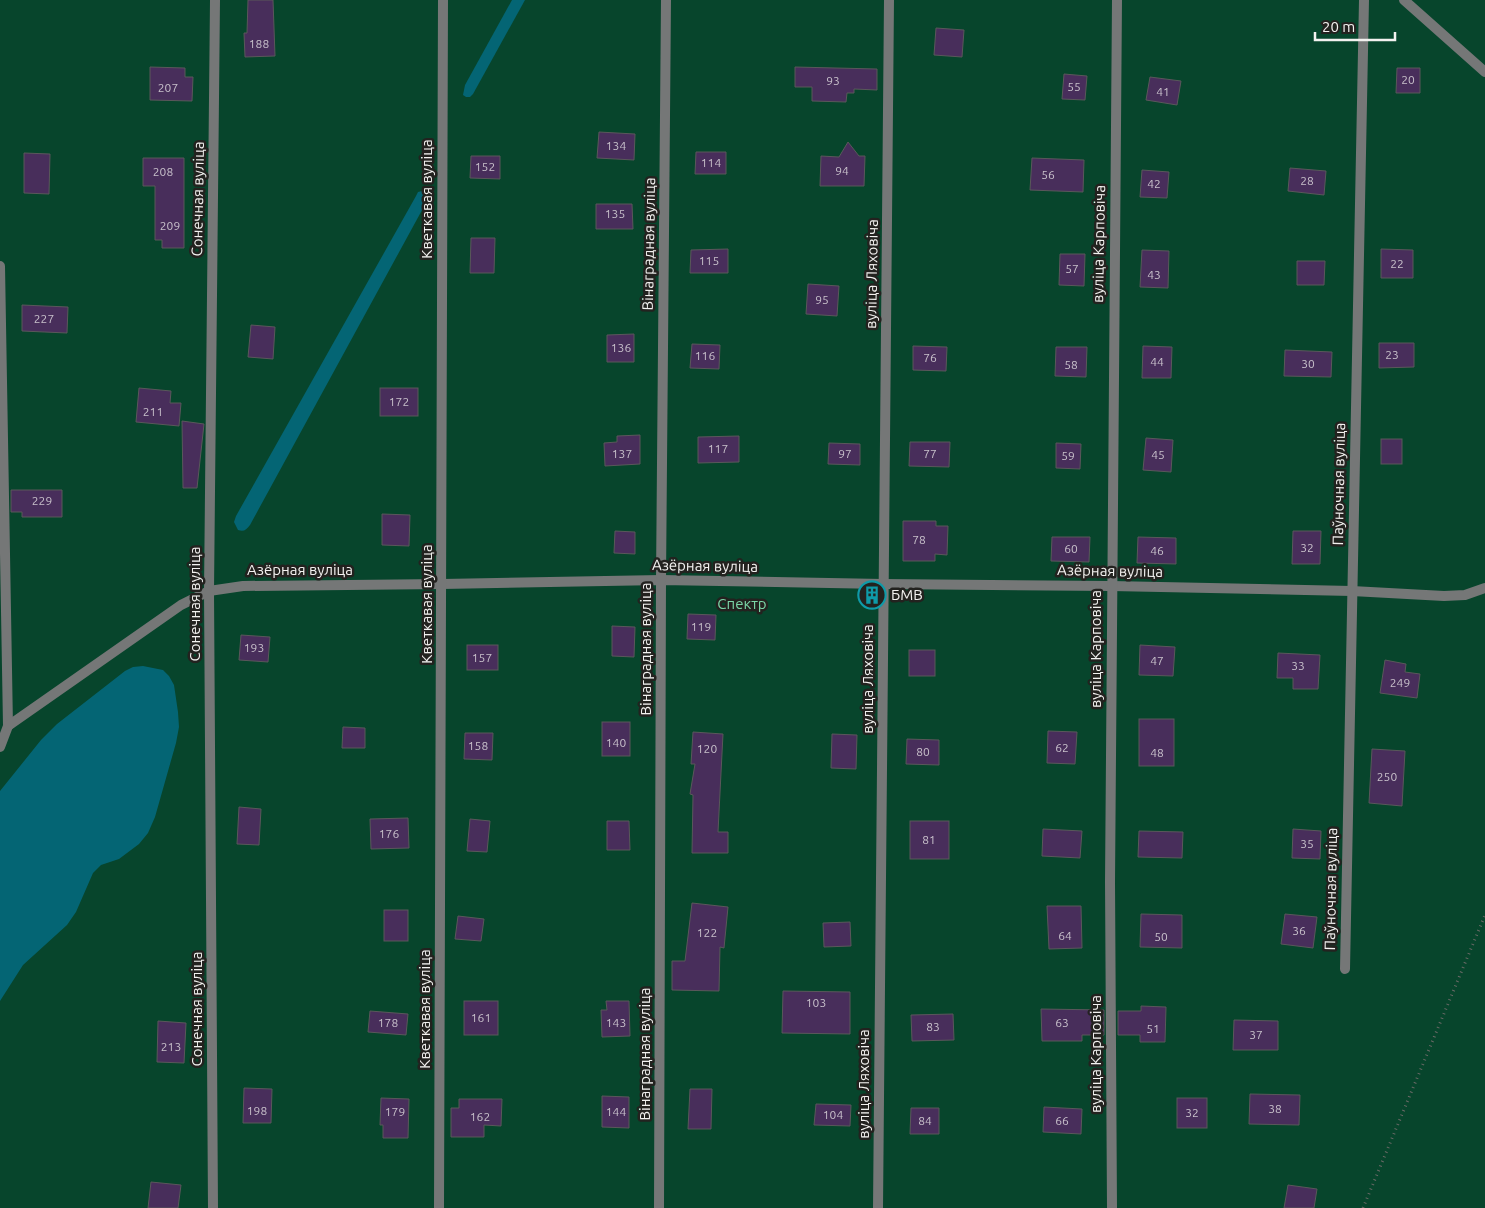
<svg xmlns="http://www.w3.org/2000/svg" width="1485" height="1208" font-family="Ubuntu,sans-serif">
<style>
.green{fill:#07452c}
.water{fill:#046574}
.building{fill:#482e5b;stroke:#5a585b}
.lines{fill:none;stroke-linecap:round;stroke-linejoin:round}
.path{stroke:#696966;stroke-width:3;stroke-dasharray:1 4;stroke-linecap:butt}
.minor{stroke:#757777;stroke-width:10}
.labels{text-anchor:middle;stroke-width:5;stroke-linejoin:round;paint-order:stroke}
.number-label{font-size:12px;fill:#c8c1cb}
.street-label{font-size:15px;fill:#f3f2f0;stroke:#23221f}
.poi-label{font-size:15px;fill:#f3f2f0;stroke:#23221f;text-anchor:start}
.park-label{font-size:15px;fill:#7bd6a7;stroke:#23221f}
</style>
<rect width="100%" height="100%" fill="#2c2c29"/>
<rect class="green" x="0" y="0" width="1485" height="1208"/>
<g class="water">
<polygon points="512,0 525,0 473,94 470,97 466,97 463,95 465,85"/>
<path d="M422,191L427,194V201L250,525C246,530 244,532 238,530L234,522L236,516L416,196L418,192Z"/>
<polygon points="143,666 163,670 169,676 174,685 178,712 179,727 176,743 155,817 148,833 139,844 119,859 101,865 93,873 76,912 67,925 23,965 0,1001 0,791 41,740 57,724 125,671 133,667"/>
</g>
<g class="building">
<polygon points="248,0 273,0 275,56 245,57 244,33 247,33"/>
<polygon points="936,28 964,30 962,57 934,55"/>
<polygon points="150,67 185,68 185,77 193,77 192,101 150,100"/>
<polygon points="795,67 877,69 877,90 854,89 854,93 847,93 846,102 812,101 812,87 795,87"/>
<polygon points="1397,68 1420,68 1420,93 1396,93"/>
<polygon points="1064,74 1087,76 1085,100 1062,99"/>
<polygon points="1150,77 1181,81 1177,105 1146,100"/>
<polygon points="599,132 635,134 634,160 597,158"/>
<polygon points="848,142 859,156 865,156 864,186 820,186 821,156 839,157"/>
<polygon points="696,152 726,152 726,174 695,174"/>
<polygon points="24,153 50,154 49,194 24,193"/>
<polygon points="471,156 500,156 500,179 470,178"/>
<polygon points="143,158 184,158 184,248 162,248 162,240 155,240 155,186 143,186"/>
<polygon points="1032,158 1084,160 1083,192 1030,190"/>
<polygon points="1290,168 1326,171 1324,195 1288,191"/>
<polygon points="1142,170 1169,172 1167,198 1140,197"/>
<polygon points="596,204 632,204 633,229 596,229"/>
<polygon points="471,238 495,238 494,273 470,273"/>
<polygon points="728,249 728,273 690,273 691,250"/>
<polygon points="1381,249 1413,250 1413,278 1381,278"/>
<polygon points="1142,250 1169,251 1168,288 1140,287"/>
<polygon points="1060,254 1085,254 1084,286 1059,285"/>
<polygon points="1297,261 1325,261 1324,285 1297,285"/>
<polygon points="808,284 839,286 837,316 806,314"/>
<polygon points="22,305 68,307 67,333 22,331"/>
<polygon points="251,325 275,327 273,359 248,357"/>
<polygon points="634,334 634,362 607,362 607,335"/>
<polygon points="1379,343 1414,343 1414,367 1379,368"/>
<polygon points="692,344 720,345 719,369 690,368"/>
<polygon points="913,346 947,347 946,371 913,370"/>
<polygon points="1143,346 1172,347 1171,378 1142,378"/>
<polygon points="1056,347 1087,347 1086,377 1055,376"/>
<polygon points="1285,350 1332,352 1331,377 1284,376"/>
<polygon points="139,388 171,391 170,403 181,403 179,426 136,422"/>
<rect x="380" y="388" width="38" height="28"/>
<polygon points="182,421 204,424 197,488 183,488"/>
<polygon points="640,435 640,464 605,466 604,443 617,442 617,436"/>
<polygon points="739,436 739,462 698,463 698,437"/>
<polygon points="1146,438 1173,440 1171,472 1143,470"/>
<rect x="1381" y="439" width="21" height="25"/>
<polygon points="910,442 950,442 949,467 909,466"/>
<polygon points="829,443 860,444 860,465 828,464"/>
<polygon points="1056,443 1081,444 1080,469 1056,468"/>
<polygon points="11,490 62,490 62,517 22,517 22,512 11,512"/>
<polygon points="382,514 410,515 409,546 382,545"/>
<polygon points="903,521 936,521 936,526 948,526 947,555 935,554 935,561 903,561"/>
<polygon points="615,531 635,532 635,554 614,553"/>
<polygon points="1293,531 1321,531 1320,564 1292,564"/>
<polygon points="1052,537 1090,537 1089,562 1051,561"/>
<polygon points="1138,537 1176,538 1176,564 1137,563"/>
<polygon points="688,614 716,615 715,640 687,639"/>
<polygon points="612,626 635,627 634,657 612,656"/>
<polygon points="241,635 270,637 268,662 239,660"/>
<rect x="467" y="645" width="31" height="25"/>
<polygon points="1140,645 1175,647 1173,676 1139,675"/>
<rect x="909" y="650" width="26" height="26"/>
<polygon points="1278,653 1320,655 1318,689 1293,689 1293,678 1277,678"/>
<polygon points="1385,660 1406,664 1405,672 1420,674 1417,698 1380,693"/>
<rect x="1139" y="719" width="35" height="47"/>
<rect x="602" y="722" width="28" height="34"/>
<polygon points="343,727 365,728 365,748 342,748"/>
<polygon points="1048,731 1077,732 1075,764 1047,763"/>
<polygon points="693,732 723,734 718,832 728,832 728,853 692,853 693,795 690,794 695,764 691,764"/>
<polygon points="465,733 493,733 492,760 464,759"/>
<polygon points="832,734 857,735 856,769 831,768"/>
<polygon points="907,739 939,740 939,765 906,764"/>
<polygon points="1372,749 1405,751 1402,806 1369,803"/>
<polygon points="239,807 261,809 259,845 237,844"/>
<polygon points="408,818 409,848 371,849 370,819"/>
<polygon points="470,819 490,821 487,852 467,851"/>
<polygon points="607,821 629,821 630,850 607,850"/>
<rect x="910" y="821" width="39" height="38"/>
<polygon points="1043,829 1082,831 1080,858 1042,856"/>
<polygon points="1293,829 1321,831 1320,859 1292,858"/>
<polygon points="1139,831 1183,832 1182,858 1138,857"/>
<polygon points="692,903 728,907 724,948 720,947 719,991 672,990 672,961 685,961"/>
<polygon points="1047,906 1081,906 1082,948 1049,949"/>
<rect x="384" y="910" width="24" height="31"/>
<polygon points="1141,914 1182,915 1182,948 1140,947"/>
<polygon points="1285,914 1317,917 1313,948 1281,944"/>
<polygon points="458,916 484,919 481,941 455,939"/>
<polygon points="850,922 851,946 824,947 823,923"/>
<polygon points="783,991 850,992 850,1034 782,1033"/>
<rect x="464" y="1001" width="34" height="34"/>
<polygon points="606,1001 629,1001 630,1036 602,1037 601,1010 607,1010"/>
<polygon points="1141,1006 1166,1007 1165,1042 1140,1042 1140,1035 1118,1035 1118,1011 1141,1011"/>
<polygon points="1041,1009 1104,1010 1104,1035 1082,1035 1082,1041 1042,1041"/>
<polygon points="370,1011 408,1014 406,1035 368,1032"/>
<polygon points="953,1014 954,1040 912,1041 911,1015"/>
<polygon points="1234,1020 1278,1021 1278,1050 1233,1050"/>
<polygon points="158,1021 186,1023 184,1063 157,1062"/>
<polygon points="244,1088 272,1089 271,1123 243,1123"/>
<polygon points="690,1089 712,1089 711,1129 688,1129"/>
<polygon points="1250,1094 1300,1095 1299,1125 1249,1124"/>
<polygon points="602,1096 629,1097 629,1128 602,1127"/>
<polygon points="381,1098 409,1099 408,1138 383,1138 383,1125 380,1125"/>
<rect x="1177" y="1098" width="30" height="30"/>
<polygon points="459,1099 502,1099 501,1126 484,1125 484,1137 451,1137 451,1108 459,1108"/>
<polygon points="816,1104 851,1105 850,1126 814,1125"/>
<polygon points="1044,1107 1082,1109 1081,1134 1043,1132"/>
<polygon points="911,1108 939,1108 939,1134 910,1134"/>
<polygon points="151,1182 181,1185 178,1208 148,1208"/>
<polygon points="1288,1185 1317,1189 1314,1208 1284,1208"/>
</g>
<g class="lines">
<polyline class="path" points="1363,1208 1485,915"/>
<g class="minor">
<polyline points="1404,0 1485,72"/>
<polyline points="0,266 8,726 0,747"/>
<polyline points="8,726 181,605 209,591 243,586 442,584 661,580 883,584 1111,586 1352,591 1444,596 1465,595 1485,588"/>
<polyline points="1345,969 1364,0"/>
<polyline points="213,1208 209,591 215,0"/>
<polyline points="439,1208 443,0"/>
<polyline points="659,1208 661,580 666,0"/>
<polyline points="878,1208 889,0"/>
<polyline points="1112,1208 1110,882 1117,0"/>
</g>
</g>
<defs>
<g id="building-ring" transform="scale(1.4375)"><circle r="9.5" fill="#23221f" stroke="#0f9aa8" stroke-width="1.5"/><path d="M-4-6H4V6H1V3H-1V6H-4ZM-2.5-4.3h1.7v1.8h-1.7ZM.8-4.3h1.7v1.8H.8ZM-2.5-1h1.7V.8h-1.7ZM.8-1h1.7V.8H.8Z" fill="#0f9aa8"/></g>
</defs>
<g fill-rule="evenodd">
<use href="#building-ring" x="872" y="595"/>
</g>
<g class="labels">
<g class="number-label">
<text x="259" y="48">188</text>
<text x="1408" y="84">20</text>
<text x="833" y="85">93</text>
<text x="1074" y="91">55</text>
<text x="168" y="92">207</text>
<text x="1163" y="96">41</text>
<text x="616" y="150">134</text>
<text x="711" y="167">114</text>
<text x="485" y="171">152</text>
<text x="842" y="175">94</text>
<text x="163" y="176">208</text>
<text x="1048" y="179">56</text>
<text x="1307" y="185">28</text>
<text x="1154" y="188">42</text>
<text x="615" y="218">135</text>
<text x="170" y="230">209</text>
<text x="709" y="265">115</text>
<text x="1397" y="268">22</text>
<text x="1072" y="273">57</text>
<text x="1154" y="279">43</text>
<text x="822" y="304">95</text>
<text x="44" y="323">227</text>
<text x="621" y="352">136</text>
<text x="1392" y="359">23</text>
<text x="705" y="360">116</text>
<text x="930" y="362">76</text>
<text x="1157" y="366">44</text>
<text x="1308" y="368">30</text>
<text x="1071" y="369">58</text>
<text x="399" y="406">172</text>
<text x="153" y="416">211</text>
<text x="718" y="453">117</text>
<text x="622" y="458">137</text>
<text x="845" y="458">97</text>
<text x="930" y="458">77</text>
<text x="1158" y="459">45</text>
<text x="1068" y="460">59</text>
<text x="42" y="505">229</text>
<text x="919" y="544">78</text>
<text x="1307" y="552">32</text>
<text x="1071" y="553">60</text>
<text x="1157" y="555">46</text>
<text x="701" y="631">119</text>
<text x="254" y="652">193</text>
<text x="482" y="662">157</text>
<text x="1157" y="665">47</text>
<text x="1298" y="670">33</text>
<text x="1400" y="687">249</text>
<text x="616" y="747">140</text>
<text x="478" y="750">158</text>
<text x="1062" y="752">62</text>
<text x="707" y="753">120</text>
<text x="923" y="756">80</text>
<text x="1157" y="757">48</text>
<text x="1387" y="781">250</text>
<text x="389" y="838">176</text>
<text x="929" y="844">81</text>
<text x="1307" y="848">35</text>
<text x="1299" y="935">36</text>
<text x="707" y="937">122</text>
<text x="1065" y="940">64</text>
<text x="1161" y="941">50</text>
<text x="816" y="1007">103</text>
<text x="481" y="1022">161</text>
<text x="388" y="1027">178</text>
<text x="616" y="1027">143</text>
<text x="1062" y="1027">63</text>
<text x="933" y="1031">83</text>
<text x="1153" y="1033">51</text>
<text x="1256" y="1039">37</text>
<text x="171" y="1051">213</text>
<text x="1275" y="1113">38</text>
<text x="257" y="1115">198</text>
<text x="395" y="1116">179</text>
<text x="616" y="1116">144</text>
<text x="1192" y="1117">32</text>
<text x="833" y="1119">104</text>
<text x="480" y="1121">162</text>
<text x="925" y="1125">84</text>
<text x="1062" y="1125">66</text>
</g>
<g class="street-label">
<text transform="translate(198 199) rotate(-89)" y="5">Сонечная вуліца</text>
<text transform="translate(427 199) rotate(-90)" y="5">Кветкавая вуліца</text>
<text transform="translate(649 244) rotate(-89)" y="5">Вінаградная вуліца</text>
<text transform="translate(1099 244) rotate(-89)" y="5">вуліца Карповіча</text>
<text transform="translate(872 274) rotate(-89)" y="5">вуліца Ляховіча</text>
<text transform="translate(1339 484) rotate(-89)" y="5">Паўночная вуліца</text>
<text transform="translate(705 566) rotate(1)" y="5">Азёрная вуліца</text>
<text x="300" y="575">Азёрная вуліца</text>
<text transform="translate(1110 571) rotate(1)" y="5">Азёрная вуліца</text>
<text transform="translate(195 604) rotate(-90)" y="5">Сонечная вуліца</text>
<text transform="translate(427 604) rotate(-90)" y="5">Кветкавая вуліца</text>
<text transform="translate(646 649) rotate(-90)" y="5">Вінаградная вуліца</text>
<text transform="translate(1096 649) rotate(-90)" y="5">вуліца Карповіча</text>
<text transform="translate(868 679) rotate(-90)" y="5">вуліца Ляховіча</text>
<text transform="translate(1331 889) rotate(-89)" y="5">Паўночная вуліца</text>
<text transform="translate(197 1009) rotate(-90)" y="5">Сонечная вуліца</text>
<text transform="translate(425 1009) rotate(-90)" y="5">Кветкавая вуліца</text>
<text transform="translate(645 1054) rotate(-90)" y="5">Вінаградная вуліца</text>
<text transform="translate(1096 1054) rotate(-90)" y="5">вуліца Карповіча</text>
<text transform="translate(864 1084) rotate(-90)" y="5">вуліца Ляховіча</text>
</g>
<g class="poi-label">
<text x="891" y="600">БМВ</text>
</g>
<g class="park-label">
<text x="742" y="609">Спектр</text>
</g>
</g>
<path d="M1315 32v8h80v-8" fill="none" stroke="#f3f2f0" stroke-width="2.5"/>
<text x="1322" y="32" font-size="15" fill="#f3f2f0" stroke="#23221f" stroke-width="4" paint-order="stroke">20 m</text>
</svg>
